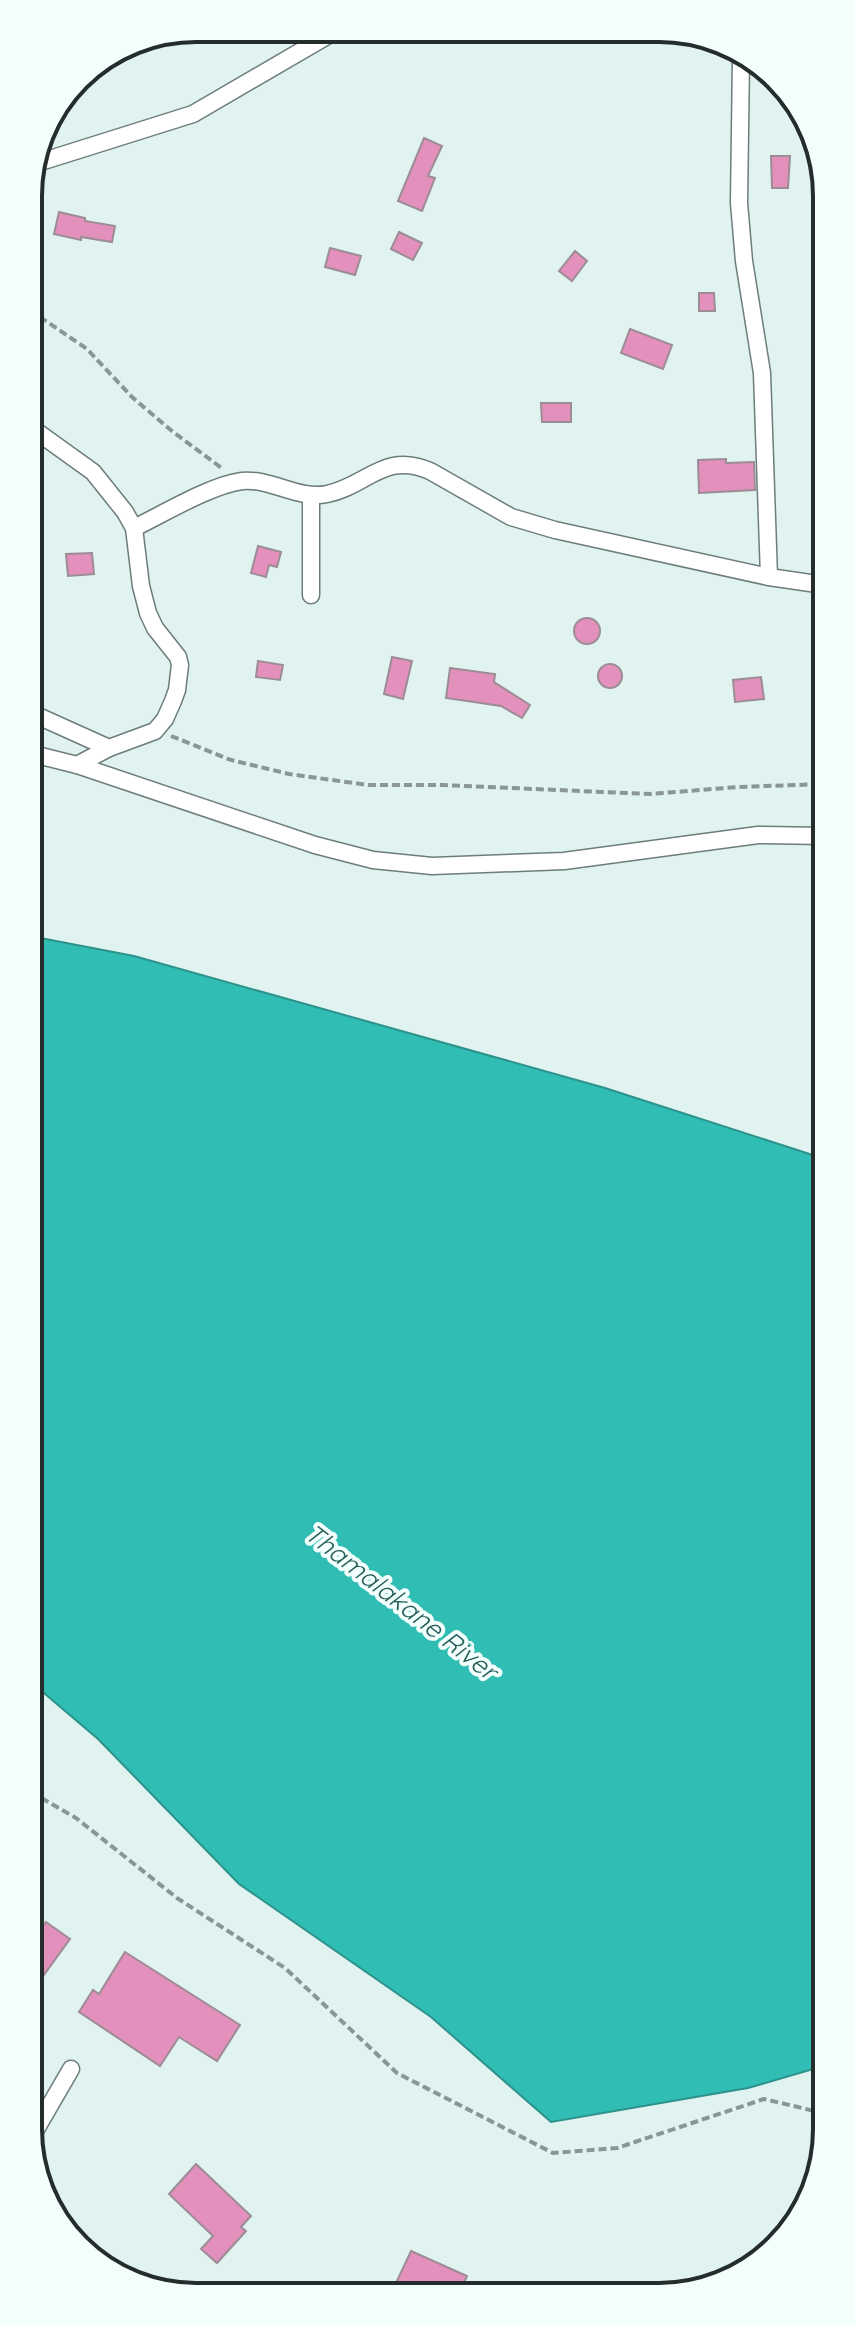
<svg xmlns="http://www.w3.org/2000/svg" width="855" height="2325" font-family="Quicksand,sans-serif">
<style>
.water{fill:#30bdb4;stroke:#2d928b;stroke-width:2}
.building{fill:#e390bd;stroke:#9c8c94;stroke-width:2}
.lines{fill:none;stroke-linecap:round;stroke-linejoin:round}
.street-casing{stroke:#6c7d7b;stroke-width:19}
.path{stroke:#899695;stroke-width:4;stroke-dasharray:8 4;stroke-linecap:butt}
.street{stroke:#fff;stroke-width:16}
.labels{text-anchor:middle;stroke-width:8;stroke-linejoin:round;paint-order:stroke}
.water-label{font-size:26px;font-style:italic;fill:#285f5b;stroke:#f3fffd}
.rim{fill:none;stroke:#252d2c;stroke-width:4}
</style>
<rect width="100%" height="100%" fill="#e0f3f1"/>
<polygon class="water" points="30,936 134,956 605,1088 825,1159 827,2065 748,2088 551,2122 431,2017 239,1884 98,1739 31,1682"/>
<g class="building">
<polygon points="424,138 442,146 428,176 435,178 422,211 398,201"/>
<polygon points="771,156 790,156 788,188 772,188"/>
<polygon points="59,212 85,218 85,221 115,226 112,242 81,237 81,240 54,234"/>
<polygon points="399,232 422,243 413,260 391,249"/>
<polygon points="330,248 361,256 355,275 325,267"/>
<polygon points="575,251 587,261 572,281 559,271"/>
<polygon points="699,293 714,293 715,311 699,311"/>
<polygon points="630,329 672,345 663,369 621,353"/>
<polygon points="541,403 571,403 571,422 542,422"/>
<polygon points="726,459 726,463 754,462 755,490 699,493 698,460"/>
<polygon points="258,546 281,552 277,567 269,565 266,577 251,573"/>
<polygon points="92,553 94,574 68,576 66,554"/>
<circle cx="587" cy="631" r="13"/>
<polygon points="392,657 412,661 403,699 384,694"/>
<polygon points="258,661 283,665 280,680 256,677"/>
<circle cx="610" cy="676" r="12"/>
<polygon points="450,668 495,674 494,682 530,705 522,718 501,706 446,698"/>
<polygon points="761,677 764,699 735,702 733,680"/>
<polygon points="46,1922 70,1939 41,1979 31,1971 31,1942"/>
<polygon points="125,1952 240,2025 217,2061 179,2037 160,2066 79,2012 93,1990 99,1994"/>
<polygon points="196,2164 251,2216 241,2227 246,2231 217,2263 201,2249 213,2236 169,2194"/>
<polygon points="411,2251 467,2276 459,2294 420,2294 396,2283"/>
</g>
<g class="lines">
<g class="street-casing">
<g id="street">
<polyline points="741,58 739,203 744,261 762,373 769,577"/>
<polyline points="34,164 193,114 339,29"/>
<polyline points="29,426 93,472 125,512 134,528 141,586 148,613 155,628 178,657 180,665 177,690 173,701 165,719 155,731 109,748 77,765"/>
<path d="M134,528C163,514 211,485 242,481C271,478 298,500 327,494C367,486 384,451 430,471L511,517L555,530L769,577L824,585"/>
<polyline points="311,595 311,495"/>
<polyline points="29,712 109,748"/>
<polyline points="29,753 77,765 315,845 373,860 432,866 564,861 758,835 825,836"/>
<polyline points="31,2138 71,2069"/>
</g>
</g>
<g class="path">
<polyline points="29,312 37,315 87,349 132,397 173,432 223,469"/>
<polyline points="171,736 231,760 289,774 368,785 442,785 650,794 738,787 825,784"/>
<polyline points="31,1792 76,1818 177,1898 285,1968 397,2073 553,2153 617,2148 764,2099 827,2114"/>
</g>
<use href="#street" class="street"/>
</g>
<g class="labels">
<g class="water-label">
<text transform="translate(401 1602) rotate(38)" y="9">Thamalakane River</text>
</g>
</g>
<path d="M0 0H855V2325H0ZM196 42H659A154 154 0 0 1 813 196V2129A154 154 0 0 1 659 2283H196A154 154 0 0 1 42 2129V196A154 154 0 0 1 196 42Z" fill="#f3fffd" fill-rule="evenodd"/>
<path class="rim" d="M196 42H659A154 154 0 0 1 813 196V2129A154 154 0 0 1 659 2283H196A154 154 0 0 1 42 2129V196A154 154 0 0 1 196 42Z"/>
</svg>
